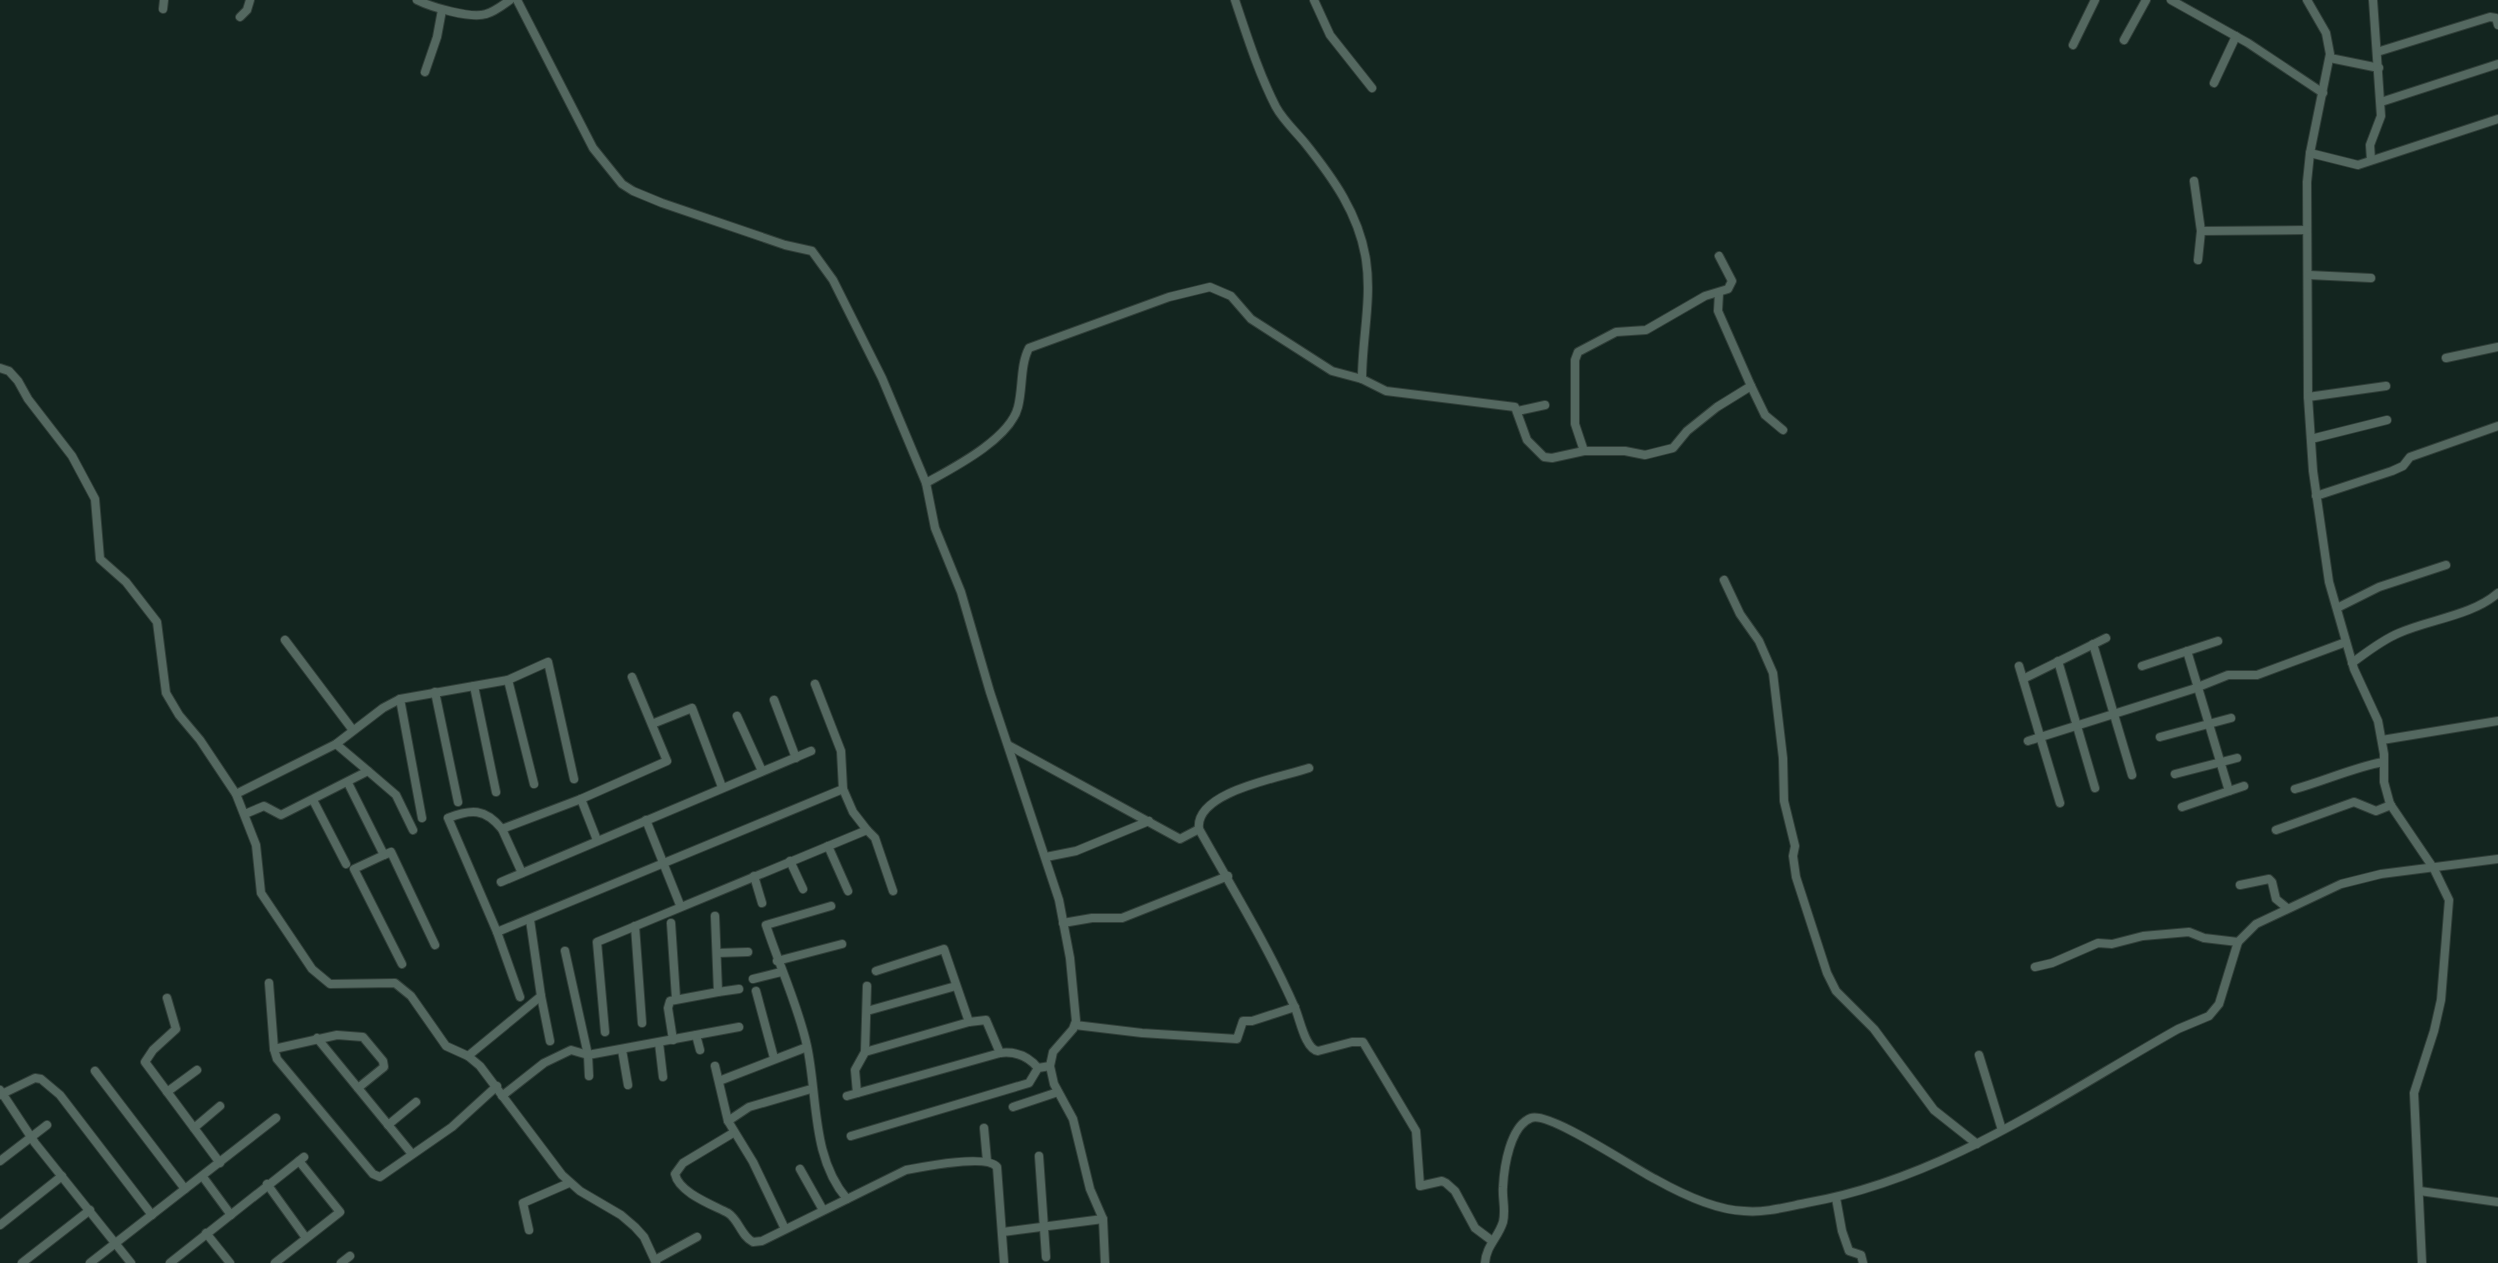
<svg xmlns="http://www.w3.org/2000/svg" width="2498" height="1263" font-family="Inter,sans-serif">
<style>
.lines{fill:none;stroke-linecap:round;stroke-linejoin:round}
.street-casing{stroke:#313f39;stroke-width:10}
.street{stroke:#546860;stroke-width:8}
</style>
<rect width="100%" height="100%" fill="#13251f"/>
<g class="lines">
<g class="street-casing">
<g id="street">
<path d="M417,0C431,7 471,19 486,14C494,12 503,5 510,0"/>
<polyline points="517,0 593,148 622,184 633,191 662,203 785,245 812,251 833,280 882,378 926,483 935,528 961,592 990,692 1059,900 1070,958 1076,1021 1073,1029 1053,1052 1050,1066 1054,1084 1073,1119 1090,1189 1103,1219 1105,1263"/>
<path d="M1235,0C1247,36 1259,74 1276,107C1283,120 1296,132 1305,143C1333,178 1359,214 1366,260C1372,299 1362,339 1362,379"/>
<polyline points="1314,0 1330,35 1372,88"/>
<polyline points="2171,0 2248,43 2323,93"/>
<polyline points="2307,0 2326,33 2330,54 2310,153 2307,182 2308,397 2313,471 2329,582 2354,669 2378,721 2384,754 2384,782 2390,804 2434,869 2449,900 2441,1000 2434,1031 2414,1093 2422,1263"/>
<polyline points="163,9 164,0"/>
<polyline points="240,17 247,10 250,0"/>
<polyline points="2124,40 2146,0"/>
<polyline points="2073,45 2095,0"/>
<polyline points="2377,52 2490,17 2496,18 2498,25"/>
<polyline points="2330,58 2379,68"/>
<polyline points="425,72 437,37 442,10"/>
<polyline points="2214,83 2236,36"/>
<polyline points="2381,102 2498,64"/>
<polyline points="2310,153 2358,165 2498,119"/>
<polyline points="2371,160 2370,145 2381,116 2373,0"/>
<polyline points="2194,181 2201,231 2198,260"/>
<polyline points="2201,231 2307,230"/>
<polyline points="2309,275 2371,278"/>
<polyline points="1719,293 1718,311 1751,386 1765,415 1783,430"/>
<polyline points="2446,358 2498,347"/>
<polyline points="0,368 9,371 18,381 28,399 72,456 95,499 100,559 126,582 157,622 166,693 179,715 200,740 236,794 256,845 261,893 312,969 330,984 395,983 411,996 446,1046 468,1056 480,1066 562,1175 580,1191 621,1215 635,1227 644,1237 656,1263"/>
<polyline points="2308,397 2386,386"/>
<polyline points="1518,411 1545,405"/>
<polyline points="2311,439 2387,420"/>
<polyline points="1584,451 1575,424 1575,360 1578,352 1616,332 1646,330 1705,296 1728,289 1732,281 1719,256"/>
<path d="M926,483C953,468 1010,439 1018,407C1023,388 1020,365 1029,348L1169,297L1210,287L1231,296L1251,319L1332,371L1362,379L1386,391L1515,407L1527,440L1544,457L1552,458L1584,451H1625L1645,455L1673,448L1687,431L1717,407L1751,386"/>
<polyline points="2316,496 2392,471 2403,466 2410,457 2498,426"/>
<polyline points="1724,580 1740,614 1759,641 1773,673 1783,758 1784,801 1795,846 1793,856 1796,877 1827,973 1836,991 1874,1029 1934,1110 1977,1144"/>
<polyline points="2337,608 2379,587 2446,565"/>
<polyline points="285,640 352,729"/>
<polyline points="2093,644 2132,775"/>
<polyline points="2187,651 2229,791"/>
<polyline points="2058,661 2095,788"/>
<path d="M2352,663C2367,652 2382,640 2399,633C2431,619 2471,616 2498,593"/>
<polyline points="2019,666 2060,803"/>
<polyline points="2142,666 2218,641"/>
<polyline points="2023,679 2106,638"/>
<polyline points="508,680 534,784"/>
<polyline points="815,684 841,751 843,789 853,812 867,830"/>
<polyline points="474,686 496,792"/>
<polyline points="435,692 458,802"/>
<polyline points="400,699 422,818"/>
<polyline points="774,700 796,758"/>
<polyline points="737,716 762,771"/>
<polyline points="652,724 692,708 722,787"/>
<polyline points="2160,737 2231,718"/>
<polyline points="2382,740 2498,721"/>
<polyline points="2028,741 2193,689 2228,675 2257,675 2346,642"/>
<polyline points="336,744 368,771"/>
<path d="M1008,745L1180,839L1199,829C1232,888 1268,946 1295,1008C1300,1019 1305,1049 1318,1051L1352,1042H1363L1416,1131L1420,1186L1442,1181L1446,1183L1455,1191L1475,1228L1491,1240"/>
<polyline points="2175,774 2237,758"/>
<polyline points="348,783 384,855 391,852 435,945"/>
<path d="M2295,789C2324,781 2355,767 2383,762"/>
<polyline points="236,794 336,744 383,708 400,699 508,680 548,662 574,779"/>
<polyline points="581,799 597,840"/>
<polyline points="313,800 346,864"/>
<polyline points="2182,807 2244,786"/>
<polyline points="245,814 264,806 281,815 368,771 396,795 413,830"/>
<polyline points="646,820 680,905"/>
<polyline points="502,829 522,873"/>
<path d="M1199,829C1194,791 1284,777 1309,768"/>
<polyline points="2276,830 2354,802 2376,811 2391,805"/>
<polyline points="828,846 848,891"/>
<polyline points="384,855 354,869 402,964"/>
<polyline points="1046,857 1076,851 1149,821"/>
<polyline points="790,861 803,889"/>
<polyline points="754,876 762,903"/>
<polyline points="501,882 811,751"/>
<polyline points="2240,885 2269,879 2272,882 2276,899 2287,908"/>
<path d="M831,906L766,925C779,965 798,1005 807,1046C818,1097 811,1157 847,1199"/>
<polyline points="671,923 676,998"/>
<polyline points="1063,923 1092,918 1122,918 1228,876"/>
<polyline points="635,926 642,1023"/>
<polyline points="497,932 843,789"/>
<polyline points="565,951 588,1055 589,1076"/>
<polyline points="717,953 748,952"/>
<polyline points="777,961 842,944"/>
<polyline points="2035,967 2052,963 2098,943 2112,944 2143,936 2189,932 2204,938 2238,942"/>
<polyline points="876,971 944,949 969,1022"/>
<polyline points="753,979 781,972"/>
<polyline points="269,983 274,1049"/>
<polyline points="756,991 774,1058"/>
<polyline points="718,992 739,989"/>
<polyline points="541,996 550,1041"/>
<path d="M520,997L497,932L448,818C471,809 485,808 502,829L581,799L667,761L632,677"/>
<polyline points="167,998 176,1029 153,1050 145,1062 220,1163"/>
<polyline points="867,1011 956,986"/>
<polyline points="1075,1025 1142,1033 1237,1039 1243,1021 1252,1021 1295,1007"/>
<polyline points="605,1032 597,942 867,830 875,838 893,891"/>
<polyline points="696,1035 700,1050"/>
<polyline points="317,1038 412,1154"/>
<polyline points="673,1040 668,1008 670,1001 718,992 715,916"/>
<polyline points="659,1043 663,1077"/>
<polyline points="622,1050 628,1085"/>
<polyline points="865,1052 867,986"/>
<polyline points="1979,1055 2002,1130"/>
<polyline points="468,1056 541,996 530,920"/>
<polyline points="715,1066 728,1121 753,1162 785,1229"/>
<polyline points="95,1071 185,1189"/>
<polyline points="719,1081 807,1047"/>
<polyline points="358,1088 384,1067 383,1061 363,1037 337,1035 274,1049 277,1059 373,1174 380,1177 452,1127 497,1086"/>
<polyline points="0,1090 35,1143 131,1263"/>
<polyline points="167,1092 197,1070"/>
<polyline points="857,1093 855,1070 865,1052 969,1022 986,1020 1000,1053"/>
<polyline points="0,1095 35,1078 41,1079 60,1095 152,1215"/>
<polyline points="502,1096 544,1063 571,1050 588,1055 739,1027"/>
<path d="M847,1096L1000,1053C1016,1051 1028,1056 1038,1068"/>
<polyline points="1013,1107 1058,1092"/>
<polyline points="728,1121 749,1107 811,1089"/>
<polyline points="388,1125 416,1102"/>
<polyline points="194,1128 220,1106"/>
<polyline points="984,1128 987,1161"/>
<path d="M733,1133L683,1163L675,1174C679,1193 713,1205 728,1213C739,1220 741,1236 753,1242L762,1241L906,1170C922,1167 987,1154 997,1167L1004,1262"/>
<polyline points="851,1136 1029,1083 1038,1068 1050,1066"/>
<polyline points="1039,1156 1046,1257"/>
<polyline points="0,1161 47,1125"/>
<polyline points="800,1169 823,1210"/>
<polyline points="203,1177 231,1215"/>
<polyline points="267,1184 306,1238"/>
<polyline points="2420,1191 2498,1202"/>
<polyline points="1836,1198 1842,1231 1849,1251 1861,1255 1863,1263"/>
<polyline points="0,1225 62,1176"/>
<polyline points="529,1230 523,1203 569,1183"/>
<polyline points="1003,1232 1103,1219"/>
<polyline points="206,1233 230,1263"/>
<polyline points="655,1260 697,1237"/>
<polyline points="22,1263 90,1210"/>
<polyline points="90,1263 276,1118"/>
<polyline points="170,1263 304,1157"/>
<polyline points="275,1263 340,1212 299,1161"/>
<polyline points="341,1263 350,1256"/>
<path d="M1485,1263C1486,1246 1498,1238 1503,1222C1506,1209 1502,1199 1503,1187C1504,1167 1510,1126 1531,1118C1549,1111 1633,1168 1655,1179C1680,1193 1715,1210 1744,1211C1765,1213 1786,1207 1806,1203C1944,1179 2059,1096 2178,1029L2209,1016L2219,1004L2238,942L2256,924L2341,884L2381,874L2498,859"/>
</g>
</g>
<use href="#street" class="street"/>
</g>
</svg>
